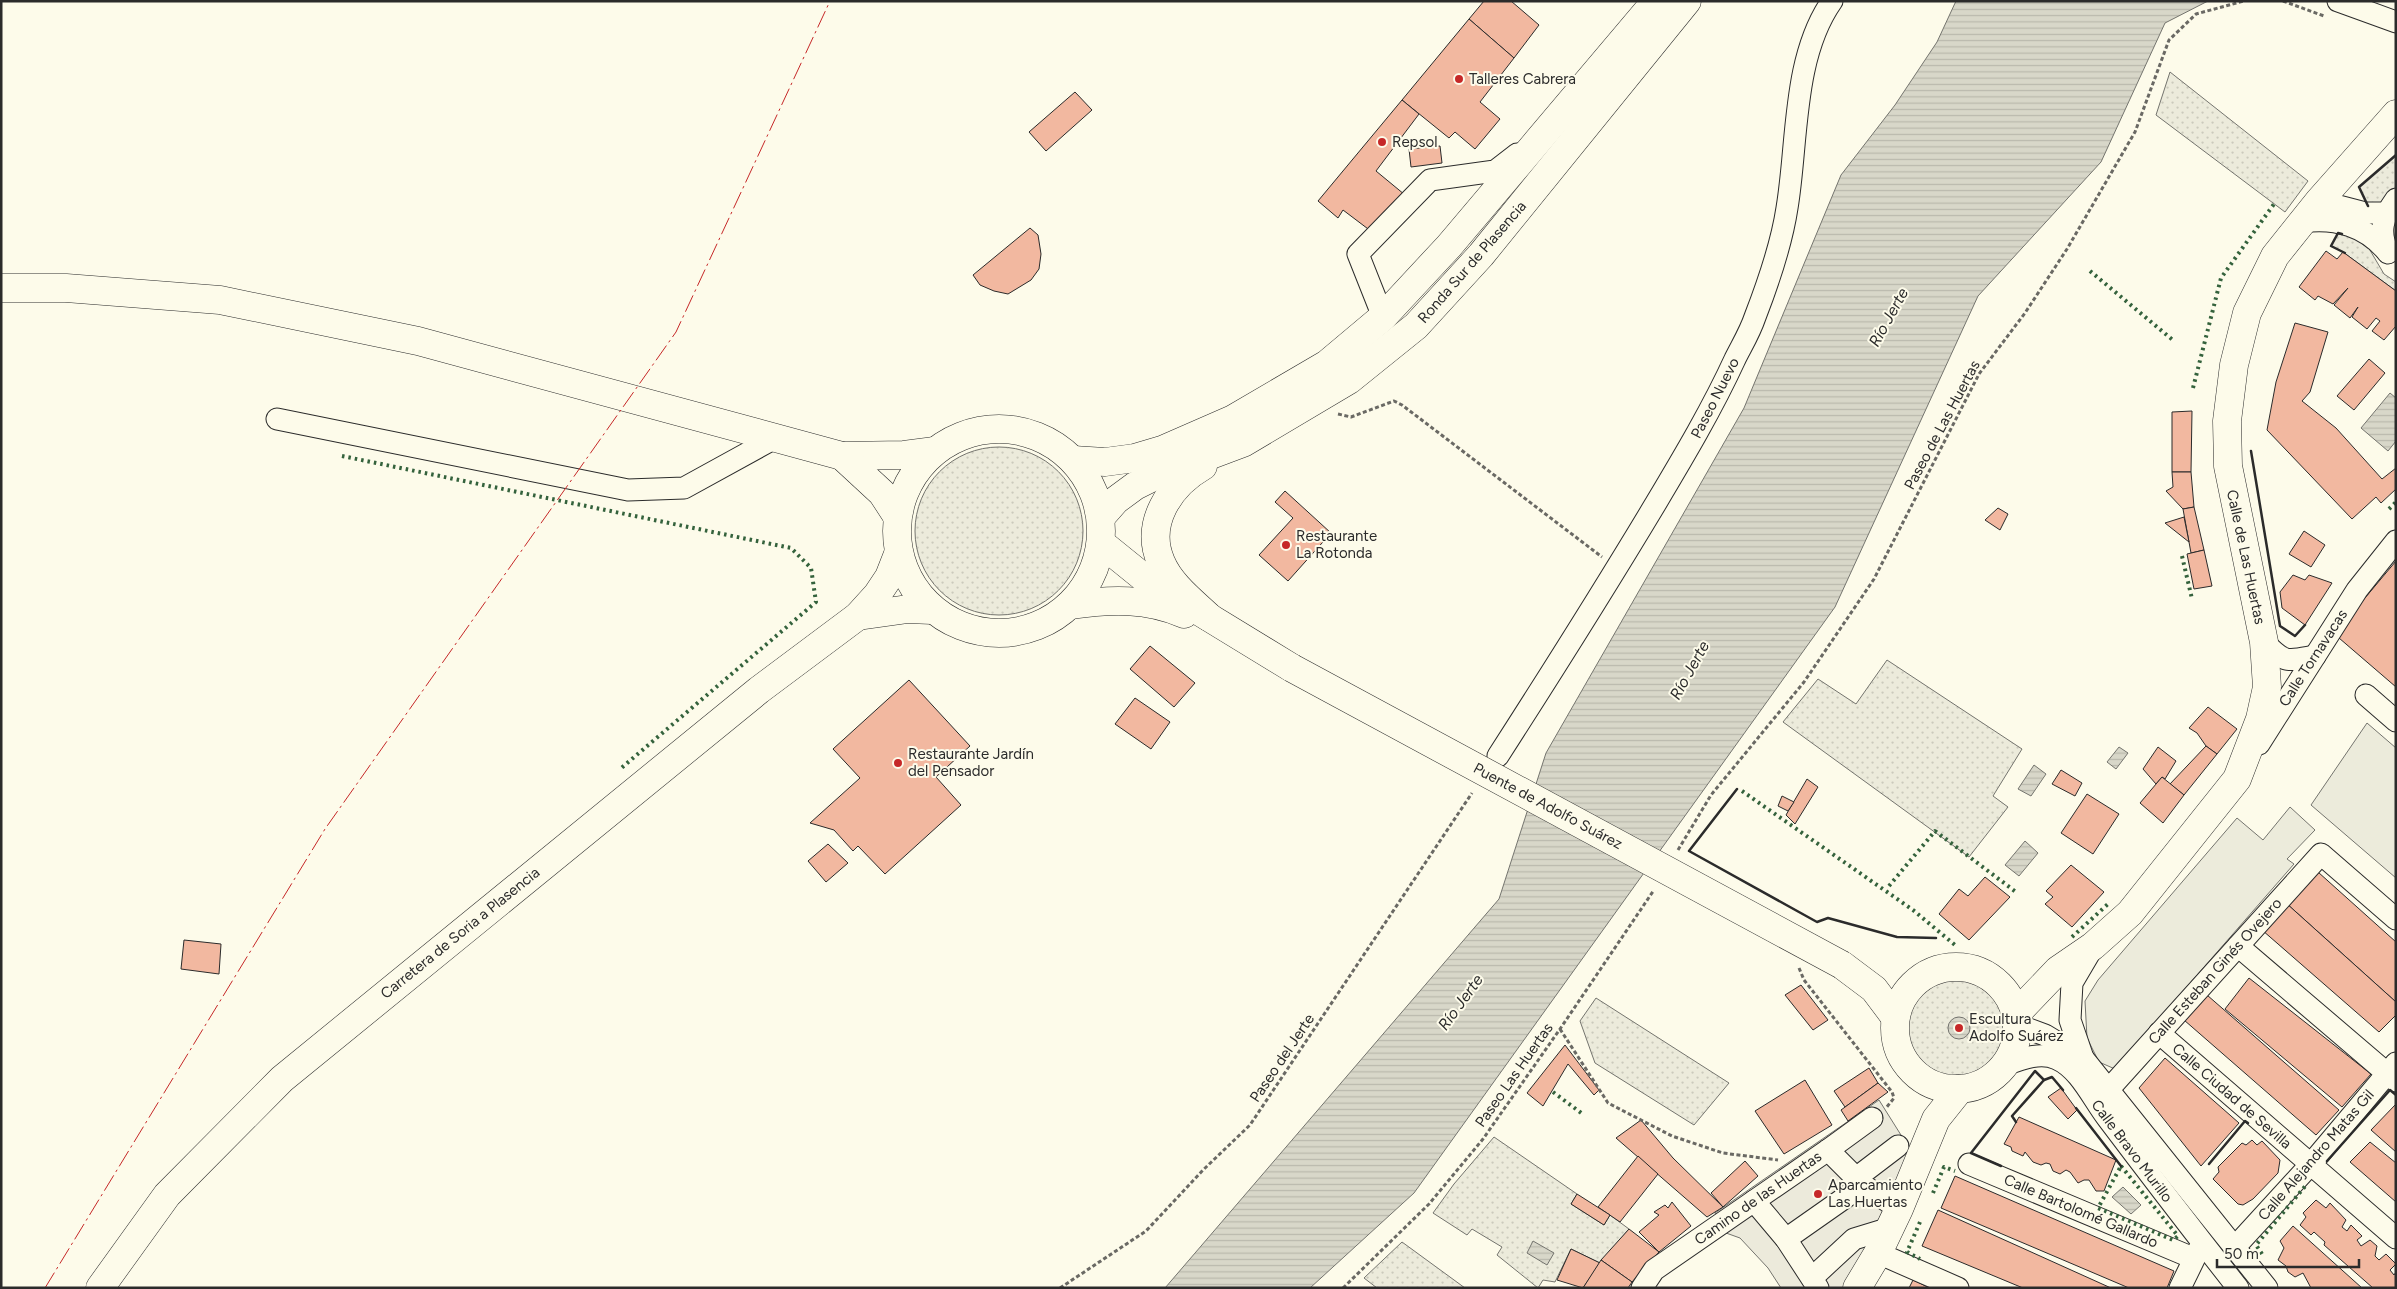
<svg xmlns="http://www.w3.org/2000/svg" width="2397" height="1289" font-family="Figtree,sans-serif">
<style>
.grass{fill:url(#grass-dots);stroke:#74746e}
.park{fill:#ecebdb;stroke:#74746e}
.parking{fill:#eceadb;stroke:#74746e}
.water{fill:url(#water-rules);stroke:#74746e}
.building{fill:#f2b8a0;stroke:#2b2b2b}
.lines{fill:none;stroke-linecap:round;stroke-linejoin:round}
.minor-casing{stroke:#2b2b2b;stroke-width:23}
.major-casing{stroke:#2b2b2b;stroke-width:29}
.highway-casing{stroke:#2b2b2b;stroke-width:29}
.path{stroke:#6a6964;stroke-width:3;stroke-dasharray:4 2.5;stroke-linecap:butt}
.minor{stroke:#fdfbea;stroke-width:21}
.major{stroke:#fdfbea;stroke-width:28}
.highway{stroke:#fdfbea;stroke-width:28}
.major-bridge-casing{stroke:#2b2b2b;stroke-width:29;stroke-linecap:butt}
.major-bridge{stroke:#fdfbea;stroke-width:28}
.hedge{stroke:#34623c;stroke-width:4;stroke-dasharray:2.5 4;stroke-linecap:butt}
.wall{stroke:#2b2b2b;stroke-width:2.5}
.power{stroke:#c62828;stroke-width:1;stroke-dasharray:18 4 2.5 4;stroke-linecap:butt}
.poi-dot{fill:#c62828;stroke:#fdfbea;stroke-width:2}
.labels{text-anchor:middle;stroke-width:4;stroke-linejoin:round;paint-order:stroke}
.poi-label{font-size:15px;fill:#2b2b2b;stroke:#fdfbea;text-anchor:start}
.street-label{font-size:15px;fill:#2b2b2b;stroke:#fdfbea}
.water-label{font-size:16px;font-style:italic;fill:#2b2b2b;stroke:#fdfbea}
</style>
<defs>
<pattern id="grass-dots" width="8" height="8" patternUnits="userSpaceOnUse" patternTransform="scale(1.25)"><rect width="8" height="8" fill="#ecebdb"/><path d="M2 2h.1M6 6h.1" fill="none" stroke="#cbcabc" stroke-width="1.8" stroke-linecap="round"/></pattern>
<pattern id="water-rules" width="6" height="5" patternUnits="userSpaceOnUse" patternTransform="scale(1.25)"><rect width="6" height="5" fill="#d8d7c9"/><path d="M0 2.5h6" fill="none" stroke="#bab9ad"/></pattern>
</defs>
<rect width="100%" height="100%" fill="#fdfbea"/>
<g class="grass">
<polygon points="2170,72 2308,181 2285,212 2156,115"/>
<polygon points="2396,155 2396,190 2386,204 2368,206 2359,187"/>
<polygon points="2338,233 2364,240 2384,274 2396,282 2396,291 2343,252 2331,246"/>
<circle cx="999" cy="531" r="84"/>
<polygon points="1887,660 2022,749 1993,796 2008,807 1969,857 1783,722 1818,679 1856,704"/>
<circle cx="1957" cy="1029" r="50"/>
<polygon points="1596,998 1729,1083 1694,1125 1595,1063 1580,1021"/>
<polygon points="1494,1137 1577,1194 1571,1204 1604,1225 1610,1215 1629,1229 1600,1263 1571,1249 1555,1282 1543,1280 1538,1288 1497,1255 1502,1247 1472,1229 1467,1235 1433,1213 1454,1184"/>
<polygon points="1402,1242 1465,1288 1377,1288 1364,1278"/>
</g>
<g class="park">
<polygon points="2367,723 2396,748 2396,878 2311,805"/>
<polygon points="2290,807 2315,830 2287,859 2294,864 2115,1069 2099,1062 2087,1038 2085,1001 2098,980 2237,818 2263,840"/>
</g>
<polygon class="parking" points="1879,1100 1911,1151 1863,1252 1843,1288 1781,1288 1768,1268 1740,1238 1726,1233 1715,1213"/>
<g class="water">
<polygon points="1956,1 2208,1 2165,23 2101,162 1978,296 1835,607 1414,1193 1310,1288 1165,1288 1499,899 1546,753 1744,408 1841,175 1895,105 1937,42"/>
<polygon points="2390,393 2396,398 2396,441 2388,451 2361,428"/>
<polygon points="2119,747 2128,753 2116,769 2107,762"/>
<polygon points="2034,765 2046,774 2031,796 2018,789"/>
<polygon points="2025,841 2038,853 2019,876 2005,865"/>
<circle cx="1959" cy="1028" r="11"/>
<polygon points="2123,1187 2141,1205 2131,1214 2112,1197"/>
<polygon points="1533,1241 1554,1253 1547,1265 1527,1253"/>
</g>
<g class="building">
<polygon points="1484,1 1511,1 1539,25 1514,58 1469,19"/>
<polygon points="1469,19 1514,58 1480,102 1500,119 1475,149 1455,132 1449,138 1402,100"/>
<polygon points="1075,92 1092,110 1046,151 1029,132"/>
<polygon points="1402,100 1419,114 1376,171 1416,204 1384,241 1343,210 1338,218 1318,201"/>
<polygon points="1440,146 1442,163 1411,167 1409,149"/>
<polygon points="1030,228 1038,235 1041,254 1039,269 1031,280 1008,294 994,291 980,285 973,275"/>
<polygon points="2326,251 2337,259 2343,252 2396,291 2396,326 2384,340 2372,331 2380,321 2376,318 2367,329 2352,317 2358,307 2350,318 2334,305 2348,288 2333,304 2318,296 2315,300 2299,287"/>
<polygon points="2295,323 2328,332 2310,392 2302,401 2336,428 2382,479 2396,468 2396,489 2381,503 2376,497 2352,519 2267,430 2276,382"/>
<polygon points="2369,359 2385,373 2354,410 2337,396"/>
<polygon points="2192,411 2191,472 2172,472 2172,412"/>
<polygon points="2172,472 2191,472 2194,507 2183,509 2166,491 2173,487"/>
<polygon points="1285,491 1331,533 1288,581 1259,555 1293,518 1275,502"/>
<polygon points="2194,507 2204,550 2191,553 2183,509"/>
<polygon points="1998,508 2008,514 2000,530 1985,520"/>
<polygon points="2184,517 2189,542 2165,523"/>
<polygon points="2304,531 2325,545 2311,567 2289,554"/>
<polygon points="2204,550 2212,586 2194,589 2187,554"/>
<polygon points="2396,561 2396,687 2339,638 2349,617"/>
<polygon points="2293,575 2305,580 2309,575 2332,583 2305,625 2282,608 2280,592"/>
<polygon points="1150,646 1195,683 1174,707 1130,669"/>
<polygon points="909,680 970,746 936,777 961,805 885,874 858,846 853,851 834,830 810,823 860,778 833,749"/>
<polygon points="1135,698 1170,722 1151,749 1115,724"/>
<polygon points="2208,707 2237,729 2217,754 2206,746 2197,733 2189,728"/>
<polygon points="2206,746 2217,754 2184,795 2170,784"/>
<polygon points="2158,747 2176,761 2165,779 2162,777 2156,784 2143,769"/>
<polygon points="2061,770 2082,783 2075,796 2052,784"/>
<polygon points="2162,777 2184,795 2163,823 2140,803"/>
<polygon points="1807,779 1818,787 1795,824 1786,815"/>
<polygon points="2087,794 2119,814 2093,854 2061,833"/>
<polygon points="1782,796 1794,802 1788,811 1778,806"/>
<polygon points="828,844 848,863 826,882 808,861"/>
<polygon points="2071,865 2104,892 2072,927 2045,904 2053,897 2046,891"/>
<polygon points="2318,872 2396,942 2396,1002 2286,903"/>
<polygon points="1985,877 2010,897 1969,940 1939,914 1959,889 1968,896"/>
<polygon points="2286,903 2396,1002 2396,1015 2379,1032 2262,930"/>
<polygon points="184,940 221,944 219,974 181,969"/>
<polygon points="2249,978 2371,1074 2342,1107 2225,1009"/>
<polygon points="1801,985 1828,1020 1813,1030 1785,995"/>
<polygon points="2207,995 2339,1110 2316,1135 2184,1020"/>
<polygon points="1565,1045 1599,1090 1594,1095 1568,1064 1543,1106 1527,1093"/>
<polygon points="2165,1058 2239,1123 2201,1166 2139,1088"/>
<polygon points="1869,1068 1878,1083 1845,1107 1834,1091"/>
<polygon points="1805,1080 1832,1125 1784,1154 1755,1111"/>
<polygon points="1878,1083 1888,1092 1848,1121 1841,1110"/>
<polygon points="2061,1088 2077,1110 2068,1119 2048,1097"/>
<polygon points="2396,1104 2396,1152 2371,1130"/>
<polygon points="2019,1117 2116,1160 2104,1191 2096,1191 2089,1180 2084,1180 2078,1183 2070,1172 2066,1170 2060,1174 2053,1171 2050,1164 2046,1163 2041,1165 2033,1162 2025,1152 2023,1156 2012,1151 2011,1147 2004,1144"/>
<polygon points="1641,1120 1673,1158 1723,1207 1707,1217 1616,1138"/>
<polygon points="2252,1140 2257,1145 2262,1141 2280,1160 2278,1173 2253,1199 2243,1205 2238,1204 2213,1179 2219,1172 2218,1167 2242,1143 2246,1145"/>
<polygon points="2370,1142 2396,1163 2396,1202 2350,1162"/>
<polygon points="1638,1156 1658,1174 1620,1222 1598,1207"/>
<polygon points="1745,1161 1758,1176 1723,1207 1711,1193"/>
<polygon points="1955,1176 2174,1271 2167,1288 2129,1288 1941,1208"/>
<polygon points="1577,1194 1610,1215 1604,1225 1571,1204"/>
<polygon points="2316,1200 2326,1208 2330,1203 2346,1220 2342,1227 2347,1231 2351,1225 2362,1236 2357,1240 2361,1246 2370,1240 2377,1246 2375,1256 2379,1260 2386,1254 2396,1264 2390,1270 2394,1275 2396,1272 2396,1288 2373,1288 2324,1245 2325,1242 2314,1232 2311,1235 2300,1225 2306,1217 2303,1213"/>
<polygon points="1672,1202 1691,1226 1659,1252 1639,1232 1659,1215 1654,1212 1665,1205 1668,1208"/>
<polygon points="1938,1210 2111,1288 2023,1288 1922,1246"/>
<polygon points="2293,1226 2362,1288 2311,1288 2303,1273 2295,1277 2288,1272 2286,1266 2278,1260 2284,1248 2280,1241"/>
<polygon points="1629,1229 1659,1252 1632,1282 1601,1260"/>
<polygon points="1571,1249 1600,1263 1583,1288 1557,1280"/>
<polygon points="1601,1260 1632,1282 1628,1288 1583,1288"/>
<polygon points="1913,1280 1930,1288 1909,1288"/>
</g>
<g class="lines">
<g class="minor-casing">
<g id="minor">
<polyline points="2338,1 2396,22"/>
<polyline points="2319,201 2365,213 2386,213"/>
<path d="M2302,222C2335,217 2367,226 2388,253"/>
<path d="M2388,252C2378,231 2383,217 2396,199"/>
<polyline points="1383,317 1358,254 1430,180 1495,171 1517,154"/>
<polyline points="277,419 628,490 684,488 775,438"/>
<path d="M2264,642C2285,664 2287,661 2315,656"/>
<polyline points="2366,695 2396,721"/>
<polyline points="2259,744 2357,590 2396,541"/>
<path d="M1498,756C1552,672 1605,588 1656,503C1684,456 1712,409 1735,359C1742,345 1750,332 1755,317C1767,286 1782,241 1787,208C1798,143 1792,58 1832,1"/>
<polyline points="2238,946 2396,1081"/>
<polyline points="2018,1025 2045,1035 2083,1058 2267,1288"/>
<polyline points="2159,1033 2396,1238"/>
<polyline points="2083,1058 2070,1020 2072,983 2092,949"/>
<path d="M2005,1065C2021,1059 2041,1051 2057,1059C2080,1069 2093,1100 2108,1119C2151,1176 2194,1232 2238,1288"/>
<polyline points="2109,1089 2321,854 2396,919"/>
<polyline points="1828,1150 1872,1118"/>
<polyline points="1969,1164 2193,1258"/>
<polyline points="1856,1178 1898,1146"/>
<polyline points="1754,1201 1786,1239 1818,1288"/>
<polyline points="1786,1239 1863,1185"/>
<polyline points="2235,1247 2311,1164 2396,1063"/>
<polyline points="1878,1253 1958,1288"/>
<polyline points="1812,1278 1854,1239 1890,1228"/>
<polyline points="1642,1288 1654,1270 1828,1150 1863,1185 1899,1209"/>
<polyline points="2180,1288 2201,1245"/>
</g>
</g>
<g class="major-casing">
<g id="major">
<polyline points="1,288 66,288 220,300 418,341 842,456 904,455 935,451"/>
<circle cx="999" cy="531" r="102"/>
<polyline points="842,456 882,493 897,516"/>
<polyline points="1073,460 1105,462 1135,458 1162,450 1233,419 1327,364 1383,317 1449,246 1656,1"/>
<path d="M1203,466C1170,485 1144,523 1161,562C1170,584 1192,601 1209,617"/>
<polyline points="1101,517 1116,500 1135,486 1155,476 1243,443 1349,380 1416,326 1481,255 1687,1"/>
<polyline points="1101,543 1143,577 1292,668"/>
<path d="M1071,605C1110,599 1148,598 1184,614"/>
<polyline points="1842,965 1874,989 1895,1017"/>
<circle cx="1956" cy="1028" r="61"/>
<polyline points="2016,1014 2058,970 2093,946 2130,913 2237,779 2260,719 2267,687 2264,642 2228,466 2227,421 2234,365 2247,313 2275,256 2319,201 2396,114"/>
<polyline points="1857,1288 1878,1253 1899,1209 1936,1119 1960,1089"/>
</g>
</g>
<g class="highway-casing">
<g id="highway">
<polyline points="858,616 908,609 932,610"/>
<polyline points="100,1288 167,1195 282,1079 759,690 858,616 877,595 889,577 898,554"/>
</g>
</g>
<g class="path">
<polyline points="2283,1 2324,16"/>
<polyline points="1338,414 1351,417 1394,401 1402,405 1602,557"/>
<polyline points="1678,850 1711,795 1804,682 1874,579 1979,374 2025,313 2067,249 2135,132 2169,40 2196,14 2244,1"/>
<polyline points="1799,968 1804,980 1892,1092 1894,1098 1886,1108"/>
<polyline points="1560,1029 1608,1103 1672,1136 1723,1153 1778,1160"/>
<polyline points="1060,1288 1146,1231 1203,1170 1250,1125 1472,793"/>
<polyline points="1343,1288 1429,1204 1483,1139 1560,1029 1654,890"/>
</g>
<use href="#minor" class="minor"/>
<use href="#major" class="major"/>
<use href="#highway" class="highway"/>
<g class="major-bridge-casing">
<polyline id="major-bridge" points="1292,668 1842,965"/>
</g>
<use href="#major-bridge" class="major-bridge"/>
<g class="hedge">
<polyline points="2090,271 2174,341"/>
<polyline points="2193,388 2221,278 2274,204"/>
<polyline points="342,456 791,548 811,568 816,602 619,770"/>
<polyline points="2389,509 2396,502"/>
<polyline points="2182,556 2192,599"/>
<polyline points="1742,791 1913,910 1955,945"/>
<polyline points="1889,886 1935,831 2016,892"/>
<polyline points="2072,937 2108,904"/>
<polyline points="1553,1092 1584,1115"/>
<polygon points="2121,1166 2178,1236 2173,1240 2098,1208"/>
<polyline points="1933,1193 1944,1167 1955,1171"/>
<polyline points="1920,1222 1907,1252 1920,1259"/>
<polyline points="2262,1254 2256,1245 2307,1184"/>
</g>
<g class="wall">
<polyline points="2368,206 2359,187 2396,155"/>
<polyline points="2342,234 2338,233 2331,246 2345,253"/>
<polyline points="2251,451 2280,626 2295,636 2305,625"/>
<polyline points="1737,789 1689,851 1817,922 1828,918 1897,937 1936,938"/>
<polyline points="2076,1108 2121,1166"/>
<polyline points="2016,1122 2012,1116 2044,1080 2052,1077 2063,1090"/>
<polyline points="2327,1161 2390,1090 2396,1095"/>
<polyline points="2209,1164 2245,1121 2248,1123"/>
<polyline points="2001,1166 1971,1153 2035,1071 2044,1080"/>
</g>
<polyline class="power" points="45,1288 325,829 676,332 830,1"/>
</g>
<g class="poi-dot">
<circle cx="1459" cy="79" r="5"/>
<circle cx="1382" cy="142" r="5"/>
<circle cx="1286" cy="545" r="5"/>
<circle cx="898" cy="763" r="5"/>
<circle cx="1959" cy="1028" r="5"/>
<circle cx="1818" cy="1194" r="5"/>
</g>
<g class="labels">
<g class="poi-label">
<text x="1469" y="84">Talleres Cabrera</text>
<text x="1392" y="147">Repsol</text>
<text x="1296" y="541">Restaurante<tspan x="1296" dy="17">La Rotonda</tspan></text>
<text x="908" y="759">Restaurante Jardín<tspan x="908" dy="17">del Pensador</tspan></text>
<text x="1969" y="1024">Escultura<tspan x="1969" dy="17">Adolfo Suárez</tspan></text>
<text x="1828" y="1190">Aparcamiento<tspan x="1828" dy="17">Las Huertas</tspan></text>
</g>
<g class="street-label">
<text transform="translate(1472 262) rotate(-49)" y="5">Ronda Sur de Plasencia</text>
<text transform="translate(1715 398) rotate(-63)" y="5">Paseo Nuevo</text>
<text transform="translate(1942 425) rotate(-62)" y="5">Paseo de Las Huertas</text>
<text transform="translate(2246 557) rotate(78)" y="5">Calle de Las Huertas</text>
<text transform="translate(2313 658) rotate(-57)" y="5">Calle Tornavacas</text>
<text transform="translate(1548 806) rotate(28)" y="5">Puente de Adolfo Suárez</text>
<text transform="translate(460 933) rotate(-39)" y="5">Carretera de Soria a Plasencia</text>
<text transform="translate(2215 971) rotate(-48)" y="5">Calle Esteban Ginés Ovejero</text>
<text transform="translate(1282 1058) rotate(-56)" y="5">Paseo del Jerte</text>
<text transform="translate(1514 1075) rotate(-55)" y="5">Paseo Las Huertas</text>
<text transform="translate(2232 1096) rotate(41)" y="5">Calle Ciudad de Sevilla</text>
<text transform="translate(2132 1151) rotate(53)" y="5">Calle Bravo Murillo</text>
<text transform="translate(2316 1155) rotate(-49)" y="5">Calle Alejandro Matas Gil</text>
<text transform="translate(1758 1198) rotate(-35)" y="5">Camino de las Huertas</text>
<text transform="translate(2081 1211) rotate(23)" y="5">Calle Bartolomé Gallardo</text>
</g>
<g class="water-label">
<text transform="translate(1888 317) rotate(-61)" y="6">Río Jerte</text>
<text transform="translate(1689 670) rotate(-61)" y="6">Río Jerte</text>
<text transform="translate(1460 1002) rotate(-54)" y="6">Río Jerte</text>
</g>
</g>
<rect width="2397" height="1289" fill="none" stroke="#2b2b2b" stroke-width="5"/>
<path d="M2217 1259v8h142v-8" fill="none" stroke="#2b2b2b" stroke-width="2.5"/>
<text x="2224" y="1259" font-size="15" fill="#2b2b2b" stroke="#fdfbea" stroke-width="4" paint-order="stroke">50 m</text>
</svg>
